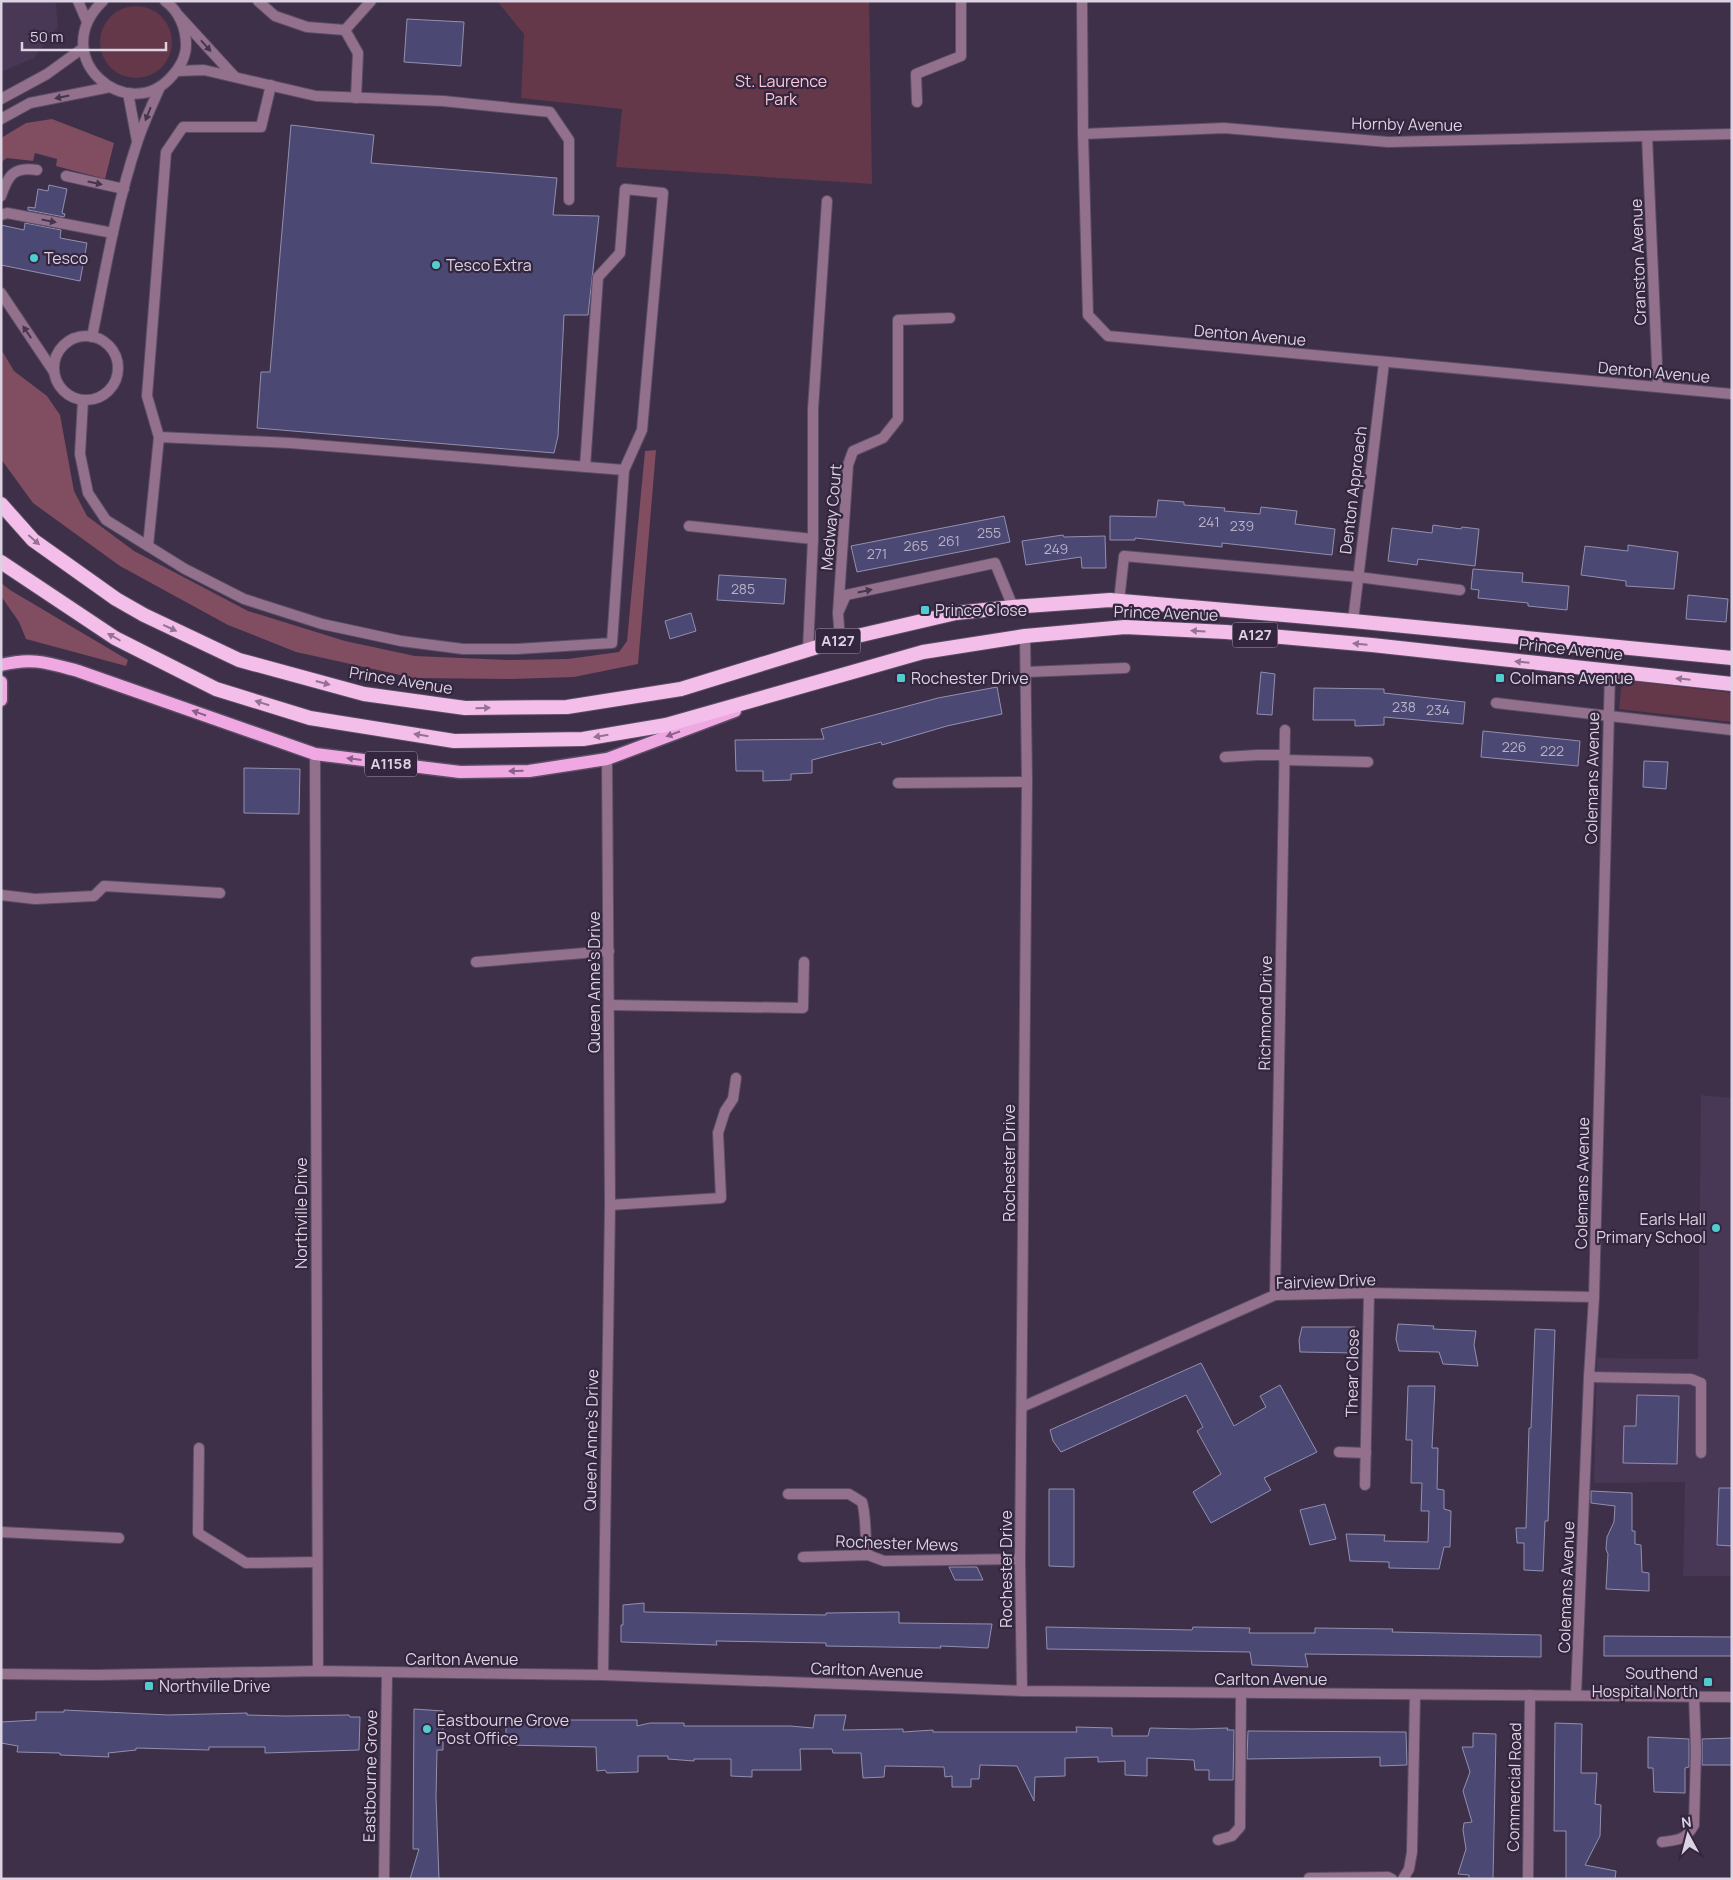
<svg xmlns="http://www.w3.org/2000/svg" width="1733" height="1880" font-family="Manrope,sans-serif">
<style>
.built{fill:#483755}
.green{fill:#643849}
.forest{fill:#804d61}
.building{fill:#4c4874;stroke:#9290af}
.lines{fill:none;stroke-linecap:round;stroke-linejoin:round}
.service-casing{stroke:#5a4d64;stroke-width:12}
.minor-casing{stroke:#5a4d64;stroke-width:12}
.tertiary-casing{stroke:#5a4d64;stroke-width:12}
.primary-casing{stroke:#5a4d64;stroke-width:15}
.trunk-casing{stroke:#5a4d64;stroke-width:16}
.service{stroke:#93718d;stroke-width:10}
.minor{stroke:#93718d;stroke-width:10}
.tertiary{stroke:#93718d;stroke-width:10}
.primary{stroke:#f0a8e3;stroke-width:12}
.trunk{stroke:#f3bee9;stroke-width:14}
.oneway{fill:#46354e}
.oneway2{fill:#937294}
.oneway3{fill:#886088}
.poi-dot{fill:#52cdcf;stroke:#33263e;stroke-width:2}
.labels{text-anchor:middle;stroke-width:4.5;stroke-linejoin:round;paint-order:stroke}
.number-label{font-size:14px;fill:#b7b0c6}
.shield{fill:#33263e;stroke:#a99eb1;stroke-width:1}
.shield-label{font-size:15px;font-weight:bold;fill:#dbd2e2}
.park-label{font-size:16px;fill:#fac7d9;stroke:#33263e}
.street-label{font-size:16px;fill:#dbd2e2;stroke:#33263e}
.poi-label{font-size:16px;fill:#dbd2e2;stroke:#33263e;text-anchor:start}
</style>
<rect width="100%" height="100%" fill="#3e3048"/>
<g class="built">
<polygon points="1,1 53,1 56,4 58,27 34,58 1,72"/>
<polygon points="1701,1095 1732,1098 1732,1576 1683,1576 1685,1482 1594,1483 1597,1358 1698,1359"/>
</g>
<g class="green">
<polygon points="497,1 869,1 872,184 616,167 622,109 521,98 524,34"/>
<circle cx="136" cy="42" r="36"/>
<polygon points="1622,680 1732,693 1732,722 1619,709"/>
</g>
<g class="forest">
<polygon points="52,119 114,143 105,179 56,166 57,159 35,153 33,161 7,158 1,162 1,138 26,123"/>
<polygon points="1,349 14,371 47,396 60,415 74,491 87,516 134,551 248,611 345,641 415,656 508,660 568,659 619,652 627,641 645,451 656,450 638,664 574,677 511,679 414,678 296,652 228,625 120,566 33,503 1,459"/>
<polygon points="1,583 10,590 128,660 126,666 26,639 19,622 1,596"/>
</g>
<g class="building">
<polygon points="407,19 464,22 461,66 404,62"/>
<polygon points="291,125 374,135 371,163 557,178 553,215 599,216 588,315 564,315 558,436 554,453 257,428 261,372 270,372"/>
<polygon points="49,185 67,189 62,213 65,214 64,217 28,210 28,207 35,208 38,189 48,191"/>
<polygon points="25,223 61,230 60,238 87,243 80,281 1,265 1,225 24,230"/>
<polygon points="1158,500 1184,502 1184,505 1225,508 1224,511 1260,514 1261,507 1297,511 1295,524 1335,529 1332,555 1222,543 1222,547 1135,538 1135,540 1110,540 1110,516 1156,517"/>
<polygon points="1004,516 1010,542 857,572 851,546"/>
<polygon points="1433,525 1461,529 1462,527 1479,529 1475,566 1418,559 1417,565 1388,561 1392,528 1432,533"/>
<polygon points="1063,535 1064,537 1105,536 1106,568 1082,568 1081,557 1026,565 1022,541"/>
<polygon points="1628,545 1678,552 1674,589 1626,586 1626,581 1581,575 1585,546 1628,551"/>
<polygon points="1473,569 1523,573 1522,582 1569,586 1567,610 1528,606 1528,603 1478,598 1479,590 1471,589"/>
<polygon points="719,575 786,579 784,604 717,600"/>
<polygon points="1688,595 1728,599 1726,622 1686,619"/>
<polygon points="691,613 696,631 670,639 665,621"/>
<polygon points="1261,672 1275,674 1272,715 1257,714"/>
<polygon points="997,687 1002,714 947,726 882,745 881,742 812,760 812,773 791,774 791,780 763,781 763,771 736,771 735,740 824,739 821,729 938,698"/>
<polygon points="1314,688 1384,689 1384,693 1465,702 1463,724 1384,717 1384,725 1355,726 1355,720 1313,720"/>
<polygon points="1483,731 1580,741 1578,766 1481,757"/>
<polygon points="1644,761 1668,762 1666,789 1643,787"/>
<polygon points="244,768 300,769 299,814 244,813"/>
<polygon points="1398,1324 1434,1326 1433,1329 1476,1331 1474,1345 1478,1366 1443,1364 1439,1352 1399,1351 1396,1339"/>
<polygon points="1302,1327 1355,1327 1353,1340 1355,1353 1300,1352 1299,1340"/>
<polygon points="1535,1329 1555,1330 1548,1521 1545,1521 1543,1571 1524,1570 1524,1543 1517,1543 1516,1528 1526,1528 1529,1428 1531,1428"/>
<polygon points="1201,1363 1234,1426 1266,1407 1260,1396 1280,1385 1317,1452 1264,1478 1271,1490 1211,1523 1193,1492 1221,1474 1197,1431 1203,1427 1186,1395 1061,1452 1053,1441 1050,1430"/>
<polygon points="1408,1386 1435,1386 1432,1448 1438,1448 1437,1489 1444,1490 1444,1509 1451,1511 1450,1547 1444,1547 1439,1569 1389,1568 1389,1562 1350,1561 1346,1534 1385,1535 1384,1541 1428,1542 1429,1511 1421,1511 1422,1483 1411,1483 1412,1440 1406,1440"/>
<polygon points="1637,1395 1679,1396 1677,1464 1623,1463 1624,1426 1636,1426"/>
<polygon points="1719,1488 1732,1488 1732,1546 1717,1545"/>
<polygon points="1049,1489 1074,1489 1074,1567 1049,1566"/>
<polygon points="1591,1491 1632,1493 1632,1531 1635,1531 1635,1544 1641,1545 1642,1572 1649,1573 1649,1591 1606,1589 1608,1554 1606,1549 1607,1537 1614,1522 1615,1506 1591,1503"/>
<polygon points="1325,1504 1336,1539 1310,1545 1300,1510"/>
<polygon points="949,1567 977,1567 983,1580 955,1580"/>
<polygon points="644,1603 644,1612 826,1615 826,1613 899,1612 899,1623 992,1624 988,1648 940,1646 941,1648 826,1646 826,1643 716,1641 717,1645 621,1642 621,1625 623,1625 623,1605"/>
<polygon points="1046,1627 1192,1630 1193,1627 1250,1628 1249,1633 1315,1633 1315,1628 1393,1629 1392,1632 1541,1635 1541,1657 1305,1654 1308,1667 1252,1665 1250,1652 1047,1649"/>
<polygon points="1604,1636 1732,1637 1732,1656 1604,1656"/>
<polygon points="414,1709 443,1711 443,1750 437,1750 436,1797 439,1879 410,1879 419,1849 413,1849"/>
<polygon points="64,1710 168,1715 247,1713 247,1715 285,1716 349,1715 350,1717 360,1717 359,1750 265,1753 265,1747 209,1747 209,1750 136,1748 136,1750 108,1753 109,1757 86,1756 60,1755 60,1753 17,1752 18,1746 1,1743 1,1722 36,1720 36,1712 64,1712"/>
<polygon points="815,1715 846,1715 843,1730 903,1729 903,1732 933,1730 933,1732 1077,1732 1076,1727 1112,1728 1112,1736 1148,1736 1150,1728 1192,1729 1228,1728 1227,1730 1234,1730 1233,1780 1209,1780 1209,1770 1195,1770 1194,1760 1147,1758 1147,1776 1125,1775 1125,1761 1098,1762 1098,1757 1065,1758 1065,1776 1035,1777 1034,1801 1017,1766 980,1765 979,1779 971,1779 971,1787 952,1787 952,1776 945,1777 944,1767 885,1766 884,1777 863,1778 861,1753 833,1753 832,1749 800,1749 801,1770 752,1770 752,1777 731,1776 731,1759 694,1759 694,1761 668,1759 668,1756 638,1756 638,1772 607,1773 605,1770 597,1771 596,1747 506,1745 506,1720 637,1720 637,1726 650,1723 684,1723 684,1726 790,1726 813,1728"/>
<polygon points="1555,1723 1582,1724 1581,1773 1597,1773 1595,1804 1601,1805 1600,1836 1585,1865 1616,1871 1615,1879 1566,1879 1566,1831 1554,1831"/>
<polygon points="1248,1731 1406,1732 1407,1765 1380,1766 1380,1757 1247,1759"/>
<polygon points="1473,1733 1496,1734 1493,1879 1469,1879 1469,1875 1458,1874 1466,1849 1463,1830 1464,1823 1472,1822 1463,1791 1470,1772 1462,1747 1473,1747"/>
<polygon points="1648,1737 1689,1739 1689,1767 1685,1768 1685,1793 1654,1792 1653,1768 1648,1768"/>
<polygon points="1732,1738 1732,1765 1702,1765 1702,1739"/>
</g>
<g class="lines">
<g class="service-casing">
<g id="service">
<polyline points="78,1 87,22"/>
<polyline points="258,1 275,16 307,27 345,30 371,1"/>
<polyline points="179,16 234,76"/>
<polyline points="345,30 358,53 356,98"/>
<polyline points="177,71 204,70 316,96 443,101 550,112 569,140 569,200"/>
<polyline points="66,176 124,189"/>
<path d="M1,196C8,176 13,166 37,170"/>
<polyline points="1,215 7,213 113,233"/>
<polyline points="1,293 54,372"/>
<polyline points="83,400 80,454 88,493 106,520 185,569 244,599 322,624 401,641 463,649 517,649 612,643 624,470 290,443 159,437"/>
<polyline points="585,467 598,277 620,253 625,189 663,193 642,430 624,470"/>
<polyline points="813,539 813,409 827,201"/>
<polyline points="148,546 159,437 147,396 166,152 183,127 261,127 271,85"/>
<polyline points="1026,672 1125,668"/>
<polyline points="1225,757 1257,755 1284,755"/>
<polyline points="1284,760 1368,762"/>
<polyline points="898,783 1027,782"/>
<polyline points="1,895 35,899 94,896 104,886 220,893"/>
<polyline points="476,962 609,951"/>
<polyline points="609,1005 803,1008 804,962"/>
<polyline points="718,1133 725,1111 733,1099 736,1078"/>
<polyline points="1589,1377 1691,1379 1701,1383 1701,1453"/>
<polyline points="199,1448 198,1533 246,1563 317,1562"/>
<polyline points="1,1532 119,1538"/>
<polyline points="1218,1840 1232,1836 1240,1827 1241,1694"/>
<path d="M1662,1842C1678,1840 1686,1840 1694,1825L1696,1751L1694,1695"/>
<polyline points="1309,1878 1388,1877 1392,1879"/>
<polyline points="1403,1879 1409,1869 1412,1852 1415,1695"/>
</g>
</g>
<g class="minor-casing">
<g id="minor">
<path d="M103,1C45,57 128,127 172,76C180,68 186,56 186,45C186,28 179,11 165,1"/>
<polyline points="1082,1 1083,134 1088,315 1108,336 1732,394"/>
<polyline points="128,93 137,141"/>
<polyline points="1,99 47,74 83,48"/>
<polyline points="917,102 916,74 961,56 961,1"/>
<polyline points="1,119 30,103 110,87"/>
<polyline points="1083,134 1224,128 1388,142 1732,134"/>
<polyline points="1647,136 1658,387"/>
<circle cx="86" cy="368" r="32"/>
<path d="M92,337C105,272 116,206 137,143C143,124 152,105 160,87"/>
<polyline points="689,526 813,539 808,650"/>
<polyline points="1119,601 1124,556 1358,577 1460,590"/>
<polyline points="838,613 848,465 853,451 883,438 898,419 898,320 950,318"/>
<polyline points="1353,621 1384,363"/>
<polyline points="840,640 838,613 846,595 995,563 1013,607"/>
<polyline points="1496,703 1732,730"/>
<polyline points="315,754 318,1671"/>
<polyline points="610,1205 721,1198 718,1133"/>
<polyline points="1275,1295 1285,730"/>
<polyline points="1022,1407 1275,1295 1369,1293 1594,1297"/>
<polyline points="1339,1452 1366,1453"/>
<polyline points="1365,1485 1369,1293"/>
<path d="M788,1494H849L862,1502C867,1519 864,1537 868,1555"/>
<polyline points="803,1557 868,1555 884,1561 1020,1559"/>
<polyline points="603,1675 610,1205 607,759"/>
<polyline points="1022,1691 1020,1559 1027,782 1025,636"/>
<polyline points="1576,1694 1589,1377 1594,1297 1610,672"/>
<polyline points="384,1879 387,1673"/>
<polyline points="1528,1879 1530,1695"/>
</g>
</g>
<g class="tertiary-casing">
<polyline id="tertiary" points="1,1674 97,1675 318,1671 603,1675 1022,1691 1732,1697"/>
</g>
<g class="primary-casing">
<g id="primary">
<path d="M1,665C33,657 48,663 78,671L315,754L460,772L529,771L607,759L735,711"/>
<polyline points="1,682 1,700"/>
</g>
</g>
<g class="trunk-casing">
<g id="trunk">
<polyline points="1,504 33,540 116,599 144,615 239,660 364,694 465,708 567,707 681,689 840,640 956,613 1013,607 1110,600 1353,621 1732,658"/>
<polyline points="1,562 115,638 216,689 310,718 454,741 583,739 666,725 923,652 1025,636 1125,627 1226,632 1372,645 1732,684"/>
</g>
</g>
<use href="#service" class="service"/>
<use href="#minor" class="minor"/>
<use href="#tertiary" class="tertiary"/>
<use href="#primary" class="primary"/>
<use href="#trunk" class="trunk"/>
</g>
<defs><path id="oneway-solid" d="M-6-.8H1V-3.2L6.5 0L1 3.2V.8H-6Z" transform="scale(1.25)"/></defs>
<g class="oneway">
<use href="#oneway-solid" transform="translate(206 46) rotate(48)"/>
<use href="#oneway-solid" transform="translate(62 97) rotate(168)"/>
<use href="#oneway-solid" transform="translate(148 114) rotate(112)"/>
<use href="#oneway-solid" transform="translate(95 183) rotate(12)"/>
<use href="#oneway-solid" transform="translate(49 221) rotate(11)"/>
<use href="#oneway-solid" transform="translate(27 332) rotate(-124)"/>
<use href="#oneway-solid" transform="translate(865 591) rotate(-12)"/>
</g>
<g class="oneway2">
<use href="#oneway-solid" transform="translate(34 540) rotate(41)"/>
<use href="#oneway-solid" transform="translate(170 628) rotate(25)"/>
<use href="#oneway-solid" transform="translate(1198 631) rotate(-177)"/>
<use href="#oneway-solid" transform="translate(114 637) rotate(-150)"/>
<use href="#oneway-solid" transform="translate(1360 644) rotate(-175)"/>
<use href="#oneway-solid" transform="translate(1522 662) rotate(-174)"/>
<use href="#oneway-solid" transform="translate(1683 679) rotate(-174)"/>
<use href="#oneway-solid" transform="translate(323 683) rotate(15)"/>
<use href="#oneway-solid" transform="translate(262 703) rotate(-163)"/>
<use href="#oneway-solid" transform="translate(483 708) rotate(-1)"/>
<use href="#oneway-solid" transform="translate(421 735) rotate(-171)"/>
<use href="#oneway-solid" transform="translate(601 736) rotate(171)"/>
</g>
<g class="oneway3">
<use href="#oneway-solid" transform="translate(199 713) rotate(-161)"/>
<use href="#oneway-solid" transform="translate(673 734) rotate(160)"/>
<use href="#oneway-solid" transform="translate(354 759) rotate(-173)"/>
<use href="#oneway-solid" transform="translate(516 771) rotate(179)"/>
</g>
<g class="poi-dot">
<circle cx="34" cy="258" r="5"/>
<circle cx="436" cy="265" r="5"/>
<rect x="920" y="605" width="10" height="10" rx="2.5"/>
<rect x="896" y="673" width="10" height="10" rx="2.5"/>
<rect x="1495" y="673" width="10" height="10" rx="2.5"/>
<circle cx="1716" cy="1228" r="5"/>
<rect x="1703" y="1677" width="10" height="10" rx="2.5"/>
<rect x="144" y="1681" width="10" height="10" rx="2.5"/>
<circle cx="427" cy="1729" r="5"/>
</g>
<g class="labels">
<g class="number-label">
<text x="1209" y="527">241</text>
<text x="1242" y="531">239</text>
<text x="989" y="538">255</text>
<text x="949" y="546">261</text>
<text x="916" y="551">265</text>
<text x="1056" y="554">249</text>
<text x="877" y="559">271</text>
<text x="743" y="594">285</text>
<text x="1404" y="712">238</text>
<text x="1438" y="715">234</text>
<text x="1514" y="752">226</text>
<text x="1552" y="756">222</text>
</g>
<g class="shield">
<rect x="1232.5" y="622.5" width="45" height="25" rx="4"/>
<rect x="815.5" y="628.5" width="45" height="25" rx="4"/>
<rect x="365" y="751.5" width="52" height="25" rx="4"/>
</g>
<g class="shield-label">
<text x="1255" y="640">A127</text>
<text x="838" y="646">A127</text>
<text x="391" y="769">A1158</text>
</g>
<g class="park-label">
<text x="781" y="87">St. Laurence<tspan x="781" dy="18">Park</tspan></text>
</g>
<g class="street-label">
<text transform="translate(1407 124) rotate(1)" y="6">Hornby Avenue</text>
<text transform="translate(1638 262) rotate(-92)" y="6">Cranston Avenue</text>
<text transform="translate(1250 335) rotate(5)" y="6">Denton Avenue</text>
<text transform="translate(1654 372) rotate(5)" y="6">Denton Avenue</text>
<text transform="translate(1353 490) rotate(-83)" y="6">Denton Approach</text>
<text transform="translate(831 517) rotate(-85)" y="6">Medway Court</text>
<text transform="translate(1166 613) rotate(2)" y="6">Prince Avenue</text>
<text transform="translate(1571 649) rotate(6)" y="6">Prince Avenue</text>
<text transform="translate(401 680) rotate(9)" y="6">Prince Avenue</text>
<text transform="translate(1592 778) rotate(-89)" y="6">Colemans Avenue</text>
<text transform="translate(594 982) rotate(-90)" y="6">Queen Anne's Drive</text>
<text transform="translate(1265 1013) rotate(-89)" y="6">Richmond Drive</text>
<text transform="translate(1009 1163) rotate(-90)" y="6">Rochester Drive</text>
<text transform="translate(1582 1183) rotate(-89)" y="6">Colemans Avenue</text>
<text transform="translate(301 1213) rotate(-90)" y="6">Northville Drive</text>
<text transform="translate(1326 1281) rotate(-2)" y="6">Fairview Drive</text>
<text transform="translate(1352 1373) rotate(-89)" y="6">Thear Close</text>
<text transform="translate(591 1440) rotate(-89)" y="6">Queen Anne's Drive</text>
<text transform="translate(897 1543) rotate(2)" y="6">Rochester Mews</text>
<text transform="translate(1006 1569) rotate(-90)" y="6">Rochester Drive</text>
<text transform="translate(1566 1587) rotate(-88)" y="6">Colemans Avenue</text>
<text x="462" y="1665">Carlton Avenue</text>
<text transform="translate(867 1670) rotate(2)" y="6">Carlton Avenue</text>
<text x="1271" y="1685">Carlton Avenue</text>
<text transform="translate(370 1776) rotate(-89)" y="6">Eastbourne Grove</text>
<text transform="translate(1514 1787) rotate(-89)" y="6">Commercial Road</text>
</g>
<g class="poi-label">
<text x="44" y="264">Tesco</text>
<text x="446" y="271">Tesco Extra</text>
<text x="935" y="616">Prince Close</text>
<text x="911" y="684">Rochester Drive</text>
<text x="1510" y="684">Colmans Avenue</text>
<text x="1706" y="1225" text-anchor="end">Earls Hall<tspan x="1706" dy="18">Primary School</tspan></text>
<text x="1698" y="1679" text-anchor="end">Southend<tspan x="1698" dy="18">Hospital North</tspan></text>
<text x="159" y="1692">Northville Drive</text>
<text x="437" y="1726">Eastbourne Grove<tspan x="437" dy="18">Post Office</tspan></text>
</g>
</g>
<rect width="1733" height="1880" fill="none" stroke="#dbd2e2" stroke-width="5"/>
<g transform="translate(1688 1835) rotate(353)" stroke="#33263e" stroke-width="4" paint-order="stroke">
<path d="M0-4L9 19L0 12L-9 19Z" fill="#dbd2e2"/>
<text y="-8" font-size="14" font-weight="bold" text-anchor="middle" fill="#dbd2e2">N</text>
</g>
<path d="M22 42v8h144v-8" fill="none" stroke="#dbd2e2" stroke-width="2.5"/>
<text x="30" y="42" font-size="15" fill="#dbd2e2" stroke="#33263e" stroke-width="4" paint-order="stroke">50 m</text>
</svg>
